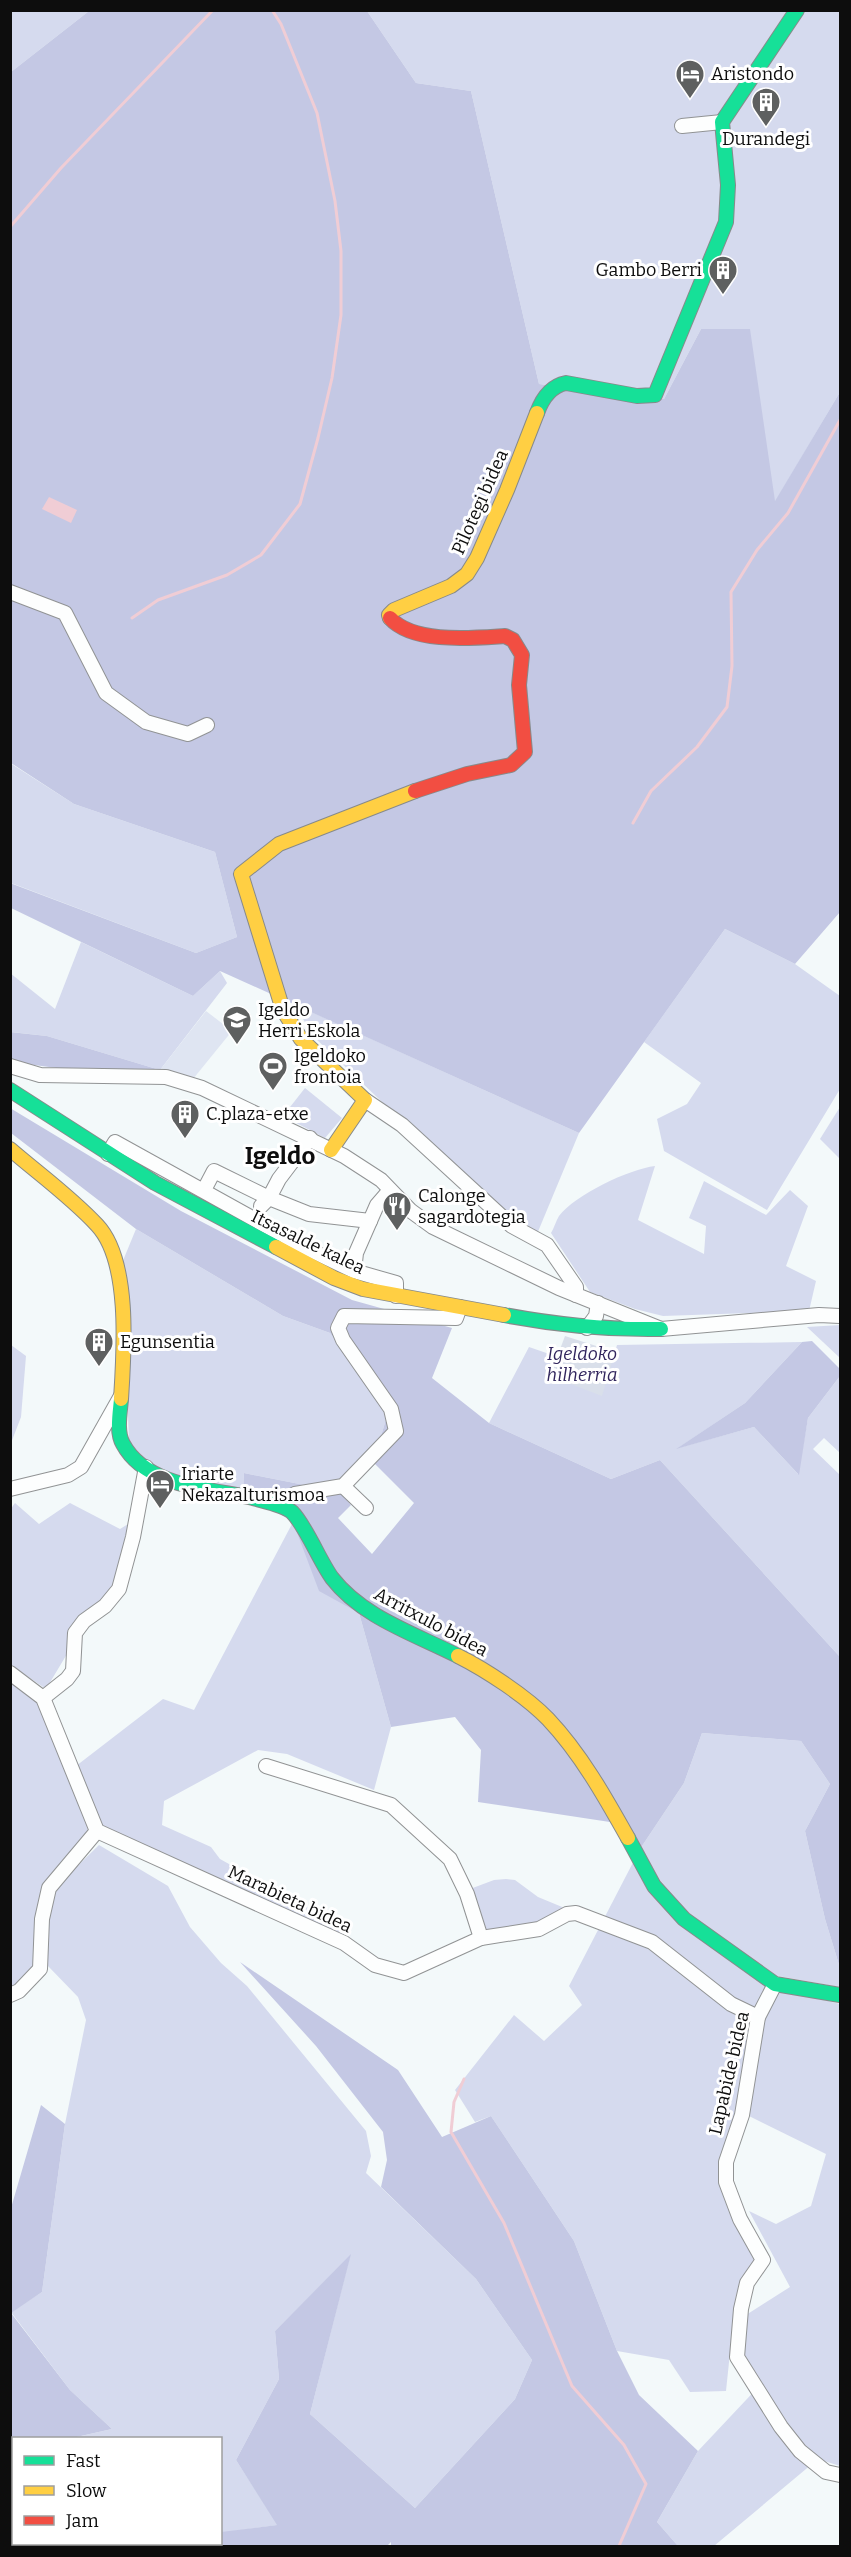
<svg xmlns="http://www.w3.org/2000/svg" width="851" height="2557" font-family="Bitter,serif">
<style>
.green{fill:#d5daee}
.forest{fill:#c4c8e4}
.cemetery{fill:#d9dfea}
.pitch{fill:#dfe5f2}
.water{fill:#f0cdd5}
.lines{fill:none;stroke-linecap:round;stroke-linejoin:round}
.stream{stroke:#f0cdd5;stroke-width:3}
.street-casing{stroke:#919394;stroke-width:16}
.fast-casing{stroke:#878a8a;stroke-width:16}
.slow-casing{stroke:#878a8a;stroke-width:16}
.jam-casing{stroke:#878a8a;stroke-width:16}
.street{stroke:#fdfefe;stroke-width:14}
.fast{stroke:#16e098;stroke-width:14}
.slow{stroke:#ffcf43;stroke-width:14}
.jam{stroke:#f24e42;stroke-width:14}
.labels{text-anchor:middle;stroke-width:6;stroke-linejoin:round;paint-order:stroke}
.poi-label{font-size:18px;fill:#0d0d0d;stroke:#fff;text-anchor:start}
.street-label{font-size:18px;fill:#0d0d0d;stroke:#fff}
.park-label{font-size:18px;font-style:italic;fill:#31255d;stroke:#fff}
.district-label{font-size:24px;font-weight:bold;fill:#0d0d0d;stroke:#fff}
</style>
<rect width="100%" height="100%" fill="#f3f9fa"/>
<g class="green">
<polygon points="11,11 89,11 11,72"/>
<polygon points="367,11 840,11 840,392 775,502 701,329 664,399 539,384 471,91 416,83"/>
<polygon points="10,763 74,804 215,852 237,937 196,953 11,883"/>
<polygon points="725,929 795,964 840,996 840,1089 767,1210 664,1151 657,1119 687,1104 701,1083 644,1042"/>
<polygon points="81,942 193,996 220,971 227,983 160,1070 47,1036 11,1032 10,973 55,1009"/>
<polygon points="294,1004 579,1133 537,1234 501,1208 381,1101 314,1037"/>
<polygon points="305,1088 342,1118 325,1138 283,1116"/>
<polygon points="840,1107 840,1159 820,1139"/>
<path d="M655,1166L638,1220L704,1254L706,1226L689,1218L704,1181L766,1215L790,1190L808,1206L786,1266L816,1281L809,1311L663,1316L635,1309L590,1292L551,1233C554,1228 556,1221 559,1216C575,1195 629,1169 655,1166Z"/>
<path d="M136,1229L283,1316L330,1333L388,1413L373,1462L340,1492L244,1473L243,1491C197,1482 159,1481 129,1441L122,1263Z"/>
<polygon points="840,1325 840,1358 807,1327"/>
<polygon points="802,1342 745,1403 678,1448 754,1427 798,1474 808,1418 840,1376 840,1453 824,1438 813,1449 840,1475 840,1657 660,1460 611,1479 489,1423 529,1347 558,1357 551,1376 615,1352 617,1345"/>
<polygon points="11,1345 26,1356 21,1417 11,1443"/>
<polygon points="15,1503 39,1524 70,1503 120,1529 133,1521 118,1582 105,1603 71,1625 70,1649 46,1689 11,1665 10,1510"/>
<polygon points="293,1522 359,1613 391,1727 374,1790 287,1754 258,1750 164,1801 162,1825 211,1847 220,1859 341,1926 343,1937 101,1826 76,1766 163,1699 194,1710"/>
<polygon points="11,1681 39,1701 88,1828 83,1841 44,1884 36,1959 31,1970 11,1990"/>
<polygon points="702,1733 801,1741 830,1784 805,1831 825,1919 840,1968 840,1987 772,1975 750,2022 736,2113 718,2170 736,2223 756,2258 736,2295 726,2391 690,2392 669,2360 617,2351 574,2241 491,2116 475,2122 455,2090 514,2015 544,2041 582,2005 569,1986 640,1849 684,1783"/>
<polygon points="99,1845 168,1886 190,1927 221,1963 247,1986 366,2131 371,2156 366,2173 476,2279 532,2360 515,2399 415,2508 310,2414 350,2256 275,2331 279,2379 236,2460 278,2525 221,2533 220,2438 72,2438 112,2429 70,2390 11,2312 42,2292 65,2124 86,2020 78,1997 48,1966 48,1920 56,1887"/>
<polygon points="506,1879 515,1880 538,1897 567,1909 535,1925 485,1931 470,1889 494,1880"/>
<polygon points="780,1989 840,2004 840,2466 818,2459 714,2546 678,2546 657,2522 698,2451 762,2383 742,2354 746,2315 790,2287 749,2211 776,2224 811,2206 826,2154 749,2116 764,2021"/>
<polygon points="10,2452 13,2452 14,2544 219,2544 219,2546 11,2546"/>
</g>
<g class="forest">
<polygon points="89,11 367,11 416,83 471,91 539,384 664,399 701,329 750,329 775,501 840,392 840,912 795,964 725,929 579,1133 220,971 193,996 11,908 10,883 196,953 237,937 215,852 74,804 11,763 11,72"/>
<polygon points="10,1032 47,1036 160,1070 100,1074 20,1063 11,1059"/>
<polygon points="10,1108 181,1211 352,1300 452,1328 432,1378 489,1423 611,1479 660,1460 840,1657 840,1968 825,1919 805,1831 830,1784 801,1741 702,1733 684,1783 640,1849 623,1824 478,1802 481,1750 455,1717 391,1727 359,1613 319,1591 293,1522 243,1491 244,1473 340,1492 351,1505 338,1518 372,1554 414,1503 373,1462 388,1413 330,1333 283,1316 136,1229 11,1133"/>
<polygon points="812,1341 840,1369 840,1376 808,1418 799,1475 754,1427 676,1449 745,1403 802,1342"/>
<polygon points="240,1962 398,2070 442,2137 491,2116 574,2241 617,2351 639,2395 698,2451 657,2522 678,2546 391,2546 391,2542 387,2546 219,2546 221,2532 277,2525 236,2460 279,2379 275,2331 351,2254 310,2414 415,2508 515,2399 532,2360 476,2279 381,2187 387,2160 383,2132 316,2046"/>
<polygon points="41,2105 65,2124 42,2292 11,2313 70,2390 112,2429 72,2438 14,2438 13,2452 11,2452 11,2208"/>
</g>
<polygon class="cemetery" points="565,1336 615,1352 602,1396 550,1376"/>
<polygon class="pitch" points="206,1011 232,1031 193,1079 160,1070"/>
<polygon class="water" points="49,497 77,510 71,523 42,509"/>
<g class="lines">
<g class="stream">
<polyline points="10,227 61,168 213,10"/>
<polyline points="132,618 158,600 227,575 261,555 300,504 318,438 332,378 341,315 341,251 335,201 317,113 281,24 272,10"/>
<polyline points="633,823 651,791 697,747 727,707 732,666 731,592 757,550 788,513 840,420"/>
<polyline points="464,2079 454,2102 451,2132 504,2223 572,2386 624,2445 646,2484 619,2546"/>
</g>
<g class="street-casing">
<g id="street">
<polyline points="682,126 722,122"/>
<polyline points="10,592 65,613 106,693 146,722 188,734 207,725"/>
<polyline points="10,1066 40,1075 166,1077 202,1088 344,1156 381,1180 411,1211 433,1227 559,1288 661,1329 819,1315 840,1316"/>
<polyline points="365,1100 402,1125 512,1226 547,1245 576,1287 576,1295"/>
<polyline points="310,1138 279,1179 269,1198 309,1214 370,1221 377,1205 390,1190"/>
<polyline points="108,1154 115,1142 306,1248 354,1271 396,1283 396,1296"/>
<polyline points="204,1190 214,1171 269,1198 261,1206"/>
<polyline points="354,1271 356,1253 370,1221"/>
<polyline points="587,1328 596,1316 598,1303"/>
<polyline points="343,1486 366,1508"/>
<polyline points="10,1489 68,1475 81,1467 121,1396"/>
<polyline points="276,1504 295,1494 343,1486 396,1431 391,1409 343,1340 338,1328 344,1316 456,1318 460,1307"/>
<polyline points="10,1673 43,1698 97,1831 344,1943 375,1965 404,1973 481,1938 539,1929 567,1914 576,1913 652,1942 731,2004 758,2017"/>
<polyline points="43,1698 67,1679 73,1671 75,1633 84,1621 105,1606 119,1589 133,1537 146,1467"/>
<polyline points="266,1766 391,1805 450,1859 467,1894 481,1938"/>
<polyline points="775,1984 758,2017 742,2115 726,2162 726,2182 740,2219 763,2260 747,2283 741,2309 737,2357 781,2427 800,2451 826,2472 840,2475"/>
<polyline points="10,1995 19,1991 40,1969 42,1919 49,1888 97,1831"/>
</g>
</g>
<g class="fast-casing">
<g id="fast">
<path d="M537,413C542,399 551,386 566,383L637,396L655,395L726,222L728,185L722,122L797,10"/>
<polyline points="10,1090 155,1183 276,1247"/>
<path d="M504,1315C557,1325 607,1330 661,1329"/>
<path d="M121,1399C120,1412 116,1432 123,1444C146,1487 211,1489 253,1498C263,1501 284,1505 292,1512C306,1526 319,1560 332,1578C362,1617 415,1634 458,1656"/>
<polyline points="628,1838 654,1886 684,1919 775,1984 840,1995"/>
</g>
</g>
<g class="slow-casing">
<g id="slow">
<polyline points="390,618 389,615 394,610 451,586 467,574 477,558 507,490 537,413"/>
<path d="M10,1149C39,1174 71,1197 97,1225C131,1261 124,1353 121,1399"/>
<polyline points="331,1150 365,1100 301,1039 283,1010 241,874 279,844 415,791"/>
<polyline points="276,1247 334,1278 363,1289 504,1315"/>
<path d="M458,1656C486,1670 527,1697 548,1719C581,1754 605,1797 628,1838"/>
</g>
</g>
<g class="jam-casing">
<path id="jam" d="M390,618C413,644 473,638 505,636L513,640L522,655L519,685L525,752L511,765L467,774L415,791"/>
</g>
<use href="#street" class="street"/>
<use href="#fast" class="fast"/>
<use href="#slow" class="slow"/>
<use href="#jam" class="jam"/>
</g>
<defs>
<g id="hotel-pin" transform="scale(1.5)"><path d="M0 17L-7.5 6A9.5 9.5 0 1 1 7.5 6Z" fill="#5e6060" stroke="#fff"/><path d="M-6-4.5h1.5V1H6V5H4.5V3h-9V5H-6ZM-4 0a1.8 1.8 0 1 1 3.6 0ZM.5 0V-2.5h3Q6-2.5 6 0Z" fill="#fff"/></g>
<g id="building-pin" transform="scale(1.5)"><path d="M0 17L-7.5 6A9.5 9.5 0 1 1 7.5 6Z" fill="#5e6060" stroke="#fff"/><path d="M-4-6H4V6H1V3H-1V6H-4ZM-2.5-4.3h1.7v1.8h-1.7ZM.8-4.3h1.7v1.8H.8ZM-2.5-1h1.7V.8h-1.7ZM.8-1h1.7V.8H.8Z" fill="#fff"/></g>
<g id="school-pin" transform="scale(1.5)"><path d="M0 17L-7.5 6A9.5 9.5 0 1 1 7.5 6Z" fill="#5e6060" stroke="#fff"/><path d="M0-5L7-2L0 1L-7-2ZM-4 1L0 2.5L4 1V4Q0 6-4 4Z" fill="#fff"/></g>
<g id="stadium-pin" transform="scale(1.5)"><path d="M0 17L-7.5 6A9.5 9.5 0 1 1 7.5 6Z" fill="#5e6060" stroke="#fff"/><path d="M0-5a6.5 5 0 1 0 0 10a6.5 5 0 1 0 0-10ZM-3.5-1.8h7v3.6h-7Z" fill="#fff"/></g>
<g id="restaurant-pin" transform="scale(1.5)"><path d="M0 17L-7.5 6A9.5 9.5 0 1 1 7.5 6Z" fill="#5e6060" stroke="#fff"/><path d="M-5-6h1v4h1v-4h1v4h1v-4h1v5L-1.5 .5V6h-2V.5L-5-1ZM5-6V6H3V1.5H1.5Q1.5-4 5-6Z" fill="#fff"/></g>
</defs>
<g fill-rule="evenodd">
<use href="#hotel-pin" x="690" y="74"/>
<use href="#building-pin" x="766" y="102"/>
<use href="#building-pin" x="723" y="270"/>
<use href="#school-pin" x="237" y="1020"/>
<use href="#stadium-pin" x="273" y="1066"/>
<use href="#building-pin" x="185" y="1114"/>
<use href="#restaurant-pin" x="397" y="1206"/>
<use href="#building-pin" x="99" y="1342"/>
<use href="#hotel-pin" x="160" y="1484"/>
</g>
<g class="labels">
<g class="poi-label">
<text x="711" y="80">Aristondo</text>
<text x="766" y="145" text-anchor="middle">Durandegi</text>
<text x="702" y="276" text-anchor="end">Gambo Berri</text>
<text x="258" y="1016">Igeldo<tspan x="258" dy="21">Herri Eskola</tspan></text>
<text x="294" y="1062">Igeldoko<tspan x="294" dy="21">frontoia</tspan></text>
<text x="206" y="1120">C.plaza-etxe</text>
<text x="418" y="1202">Calonge<tspan x="418" dy="21">sagardotegia</tspan></text>
<text x="120" y="1348">Egunsentia</text>
<text x="181" y="1480">Iriarte<tspan x="181" dy="21">Nekazalturismoa</tspan></text>
</g>
<g class="street-label">
<text transform="translate(480 502) rotate(-66)" y="6">Pilotegi bidea</text>
<text transform="translate(308 1242) rotate(26)" y="6">Itsasalde kalea</text>
<text transform="translate(431 1622) rotate(28)" y="6">Arritxulo bidea</text>
<text transform="translate(290 1899) rotate(25)" y="6">Marabieta bidea</text>
<text transform="translate(729 2073) rotate(-77)" y="6">Lapabide bidea</text>
</g>
<g class="park-label">
<text x="582" y="1360">Igeldoko<tspan x="582" dy="21">hilherria</tspan></text>
</g>
<g class="district-label">
<text x="280" y="1164">Igeldo</text>
</g>
</g>
<rect width="851" height="2557" fill="none" stroke="#0d0d0d" stroke-width="24"/>
<rect x="12" y="2437" width="210" height="108" fill="#ffffff" stroke="#9e9e9e" stroke-width="1.5"/>
<rect x="24" y="2456" width="30" height="9" fill="#16e098" stroke="#9e9e9e" stroke-width="1.5"/>
<text x="66" y="2467" font-size="18" fill="#0d0d0d">Fast</text>
<rect x="24" y="2486" width="30" height="9" fill="#ffcf43" stroke="#9e9e9e" stroke-width="1.5"/>
<text x="66" y="2497" font-size="18" fill="#0d0d0d">Slow</text>
<rect x="24" y="2516" width="30" height="9" fill="#f24e42" stroke="#9e9e9e" stroke-width="1.5"/>
<text x="66" y="2527" font-size="18" fill="#0d0d0d">Jam</text>
</svg>
